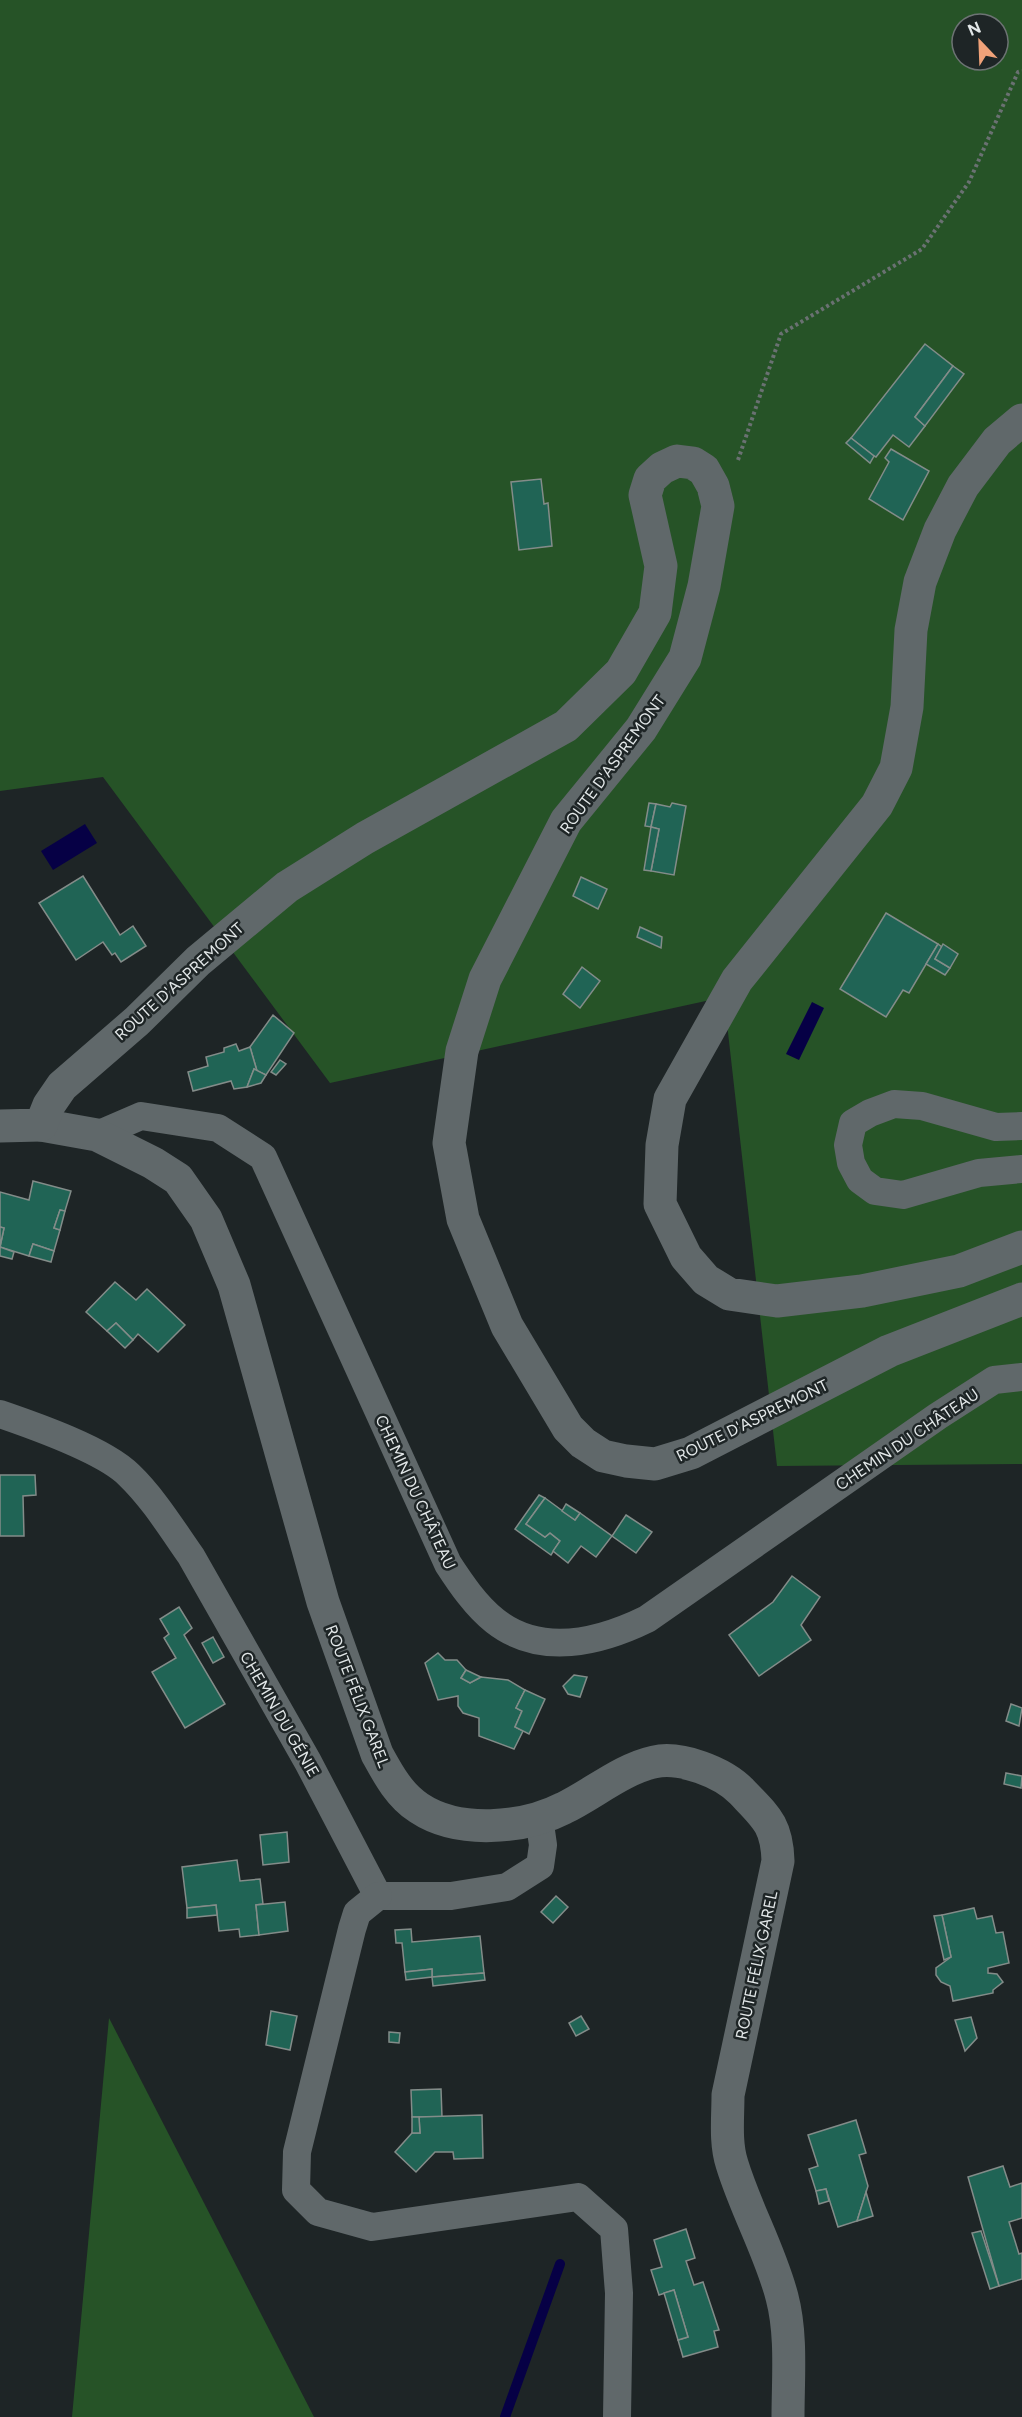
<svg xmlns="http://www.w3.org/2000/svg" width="1022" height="2417" font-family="Figtree,sans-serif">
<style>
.green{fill:#265327;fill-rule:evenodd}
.water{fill:#060045}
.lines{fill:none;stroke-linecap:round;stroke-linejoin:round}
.stream{stroke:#060045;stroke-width:10}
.building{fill:#206455;stroke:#838c89;stroke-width:1.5}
.path{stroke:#6a7172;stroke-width:4;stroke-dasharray:3 3;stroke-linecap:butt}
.minor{stroke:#60686a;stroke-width:28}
.tertiary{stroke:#60686a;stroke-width:33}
.labels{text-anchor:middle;stroke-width:5;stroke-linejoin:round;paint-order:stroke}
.street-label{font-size:16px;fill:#e3e8e9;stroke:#1e2526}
</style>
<rect width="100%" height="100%" fill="#1e2526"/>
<g class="green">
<path d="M0,0H1022V1464L777,1466L724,997L330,1083L103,777L0,791ZM962,24H998V60H962Z"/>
<polygon points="109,2018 314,2417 72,2417"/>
</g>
<g class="water">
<polygon points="85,824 97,843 53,870 41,851"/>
<polygon points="812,1002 824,1008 799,1060 786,1054"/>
</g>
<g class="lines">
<polyline class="stream" points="505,2417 560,2264"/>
</g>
<g class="building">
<polygon points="925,344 953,366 915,417 925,426 909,447 893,435 876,457 874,456 851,438"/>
<polygon points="953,366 964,374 925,426 915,417"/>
<polygon points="851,438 874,456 870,463 846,443"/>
<polygon points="891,449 929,471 903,520 869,499 889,462 885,458"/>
<polygon points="541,479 544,504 548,503 552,546 519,550 511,482"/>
<polygon points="649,803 656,804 651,827 645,826"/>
<polygon points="672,803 686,806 674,875 651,871 659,829 651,827 656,804 670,807"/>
<polygon points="651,827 659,829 651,871 644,870"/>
<polygon points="83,876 120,935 133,926 146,946 121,962 115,953 112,955 103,942 76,960 39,903"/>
<polygon points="581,877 607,889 598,909 573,896"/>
<polygon points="886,913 938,944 909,993 903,990 886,1017 840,989"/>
<polygon points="640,927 662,937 661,948 637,937"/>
<polygon points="938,944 942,947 935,959 950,968 945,975 926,964"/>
<polygon points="943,944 958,954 950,968 935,959"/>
<polygon points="582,967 600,981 580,1008 563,994"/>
<polygon points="273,1015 294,1033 266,1075 257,1071 250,1047"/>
<polygon points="236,1044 239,1051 250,1047 257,1071 254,1069 247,1087 234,1089 231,1081 193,1091 188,1072 208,1066 206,1057 224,1052 224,1048"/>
<polygon points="280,1060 286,1064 276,1075 271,1072"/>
<polygon points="254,1069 266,1075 261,1083 247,1087"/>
<polygon points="33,1181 71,1191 65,1211 60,1210 54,1228 60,1230 54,1251 33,1244 29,1256 0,1247 4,1228 0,1227 0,1192 29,1200"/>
<polygon points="60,1210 65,1211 60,1230 54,1228"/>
<polygon points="0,1227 4,1228 0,1247 14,1252 12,1259 0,1256"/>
<polygon points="33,1244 54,1251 51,1262 29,1256"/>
<polygon points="115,1282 136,1300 147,1289 185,1325 158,1352 138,1334 133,1340 116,1323 107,1331 86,1312"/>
<polygon points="116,1323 133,1340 125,1348 107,1331"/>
<polygon points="0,1475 35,1475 36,1495 23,1496 24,1536 0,1536"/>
<polygon points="539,1495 545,1498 526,1524 545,1537 550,1533 560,1541 551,1555 515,1529"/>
<polygon points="545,1498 575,1520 580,1513 612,1536 596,1557 581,1546 568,1563 553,1551 560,1541 550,1533 545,1537 526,1524"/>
<polygon points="566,1504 580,1513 575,1520 562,1511"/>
<polygon points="626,1515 652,1532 636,1553 612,1536"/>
<polygon points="792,1576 820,1597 801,1625 811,1640 759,1676 729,1635 773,1602"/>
<polygon points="179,1607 192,1628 184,1635 225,1704 185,1728 152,1672 176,1658 164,1638 169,1634 160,1619"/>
<polygon points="213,1637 224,1657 213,1663 202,1643"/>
<polygon points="438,1653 445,1660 457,1660 466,1670 461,1678 470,1683 481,1677 508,1680 525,1690 516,1708 522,1711 515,1727 523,1731 514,1749 479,1736 479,1718 463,1713 458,1706 458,1696 438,1700 425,1663"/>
<polygon points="466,1670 481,1677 470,1683 461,1678"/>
<polygon points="574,1675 587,1677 580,1697 568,1694 563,1686"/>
<polygon points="525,1690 545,1699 529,1734 515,1727 522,1711 516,1708"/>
<polygon points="1011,1704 1022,1708 1019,1726 1006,1721"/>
<polygon points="1006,1773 1022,1776 1021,1788 1004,1784"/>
<polygon points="287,1832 289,1862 263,1865 260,1835"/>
<polygon points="237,1860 240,1881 260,1879 263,1904 256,1905 259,1935 240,1937 239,1929 219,1931 216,1905 187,1908 182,1867"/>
<polygon points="556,1896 568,1907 553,1923 541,1912"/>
<polygon points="285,1902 288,1931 259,1935 256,1905"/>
<polygon points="216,1905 217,1915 187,1918 187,1908"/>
<polygon points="974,1908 977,1919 992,1916 996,1933 1003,1932 1009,1963 988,1968 988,1973 997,1974 1003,1982 993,1990 993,1993 953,2001 950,1986 941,1982 936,1975 936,1968 951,1957 942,1915"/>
<polygon points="942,1915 951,1957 944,1960 934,1916"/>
<polygon points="411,1929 412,1942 480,1936 484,1973 432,1977 432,1969 405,1972 402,1943 396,1943 395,1930"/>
<polygon points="432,1969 432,1977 406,1980 405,1972"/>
<polygon points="484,1973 485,1980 433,1986 432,1977"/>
<polygon points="271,2011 297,2016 290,2050 266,2045"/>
<polygon points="581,2016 589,2029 576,2036 569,2023"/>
<polygon points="971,2017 977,2038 965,2051 955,2020"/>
<polygon points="389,2032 400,2033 399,2043 389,2042"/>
<polygon points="441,2089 442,2117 412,2117 411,2090"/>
<polygon points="482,2115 483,2158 454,2159 453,2152 435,2152 416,2172 395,2152 412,2133 420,2133 419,2117"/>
<polygon points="412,2117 419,2117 420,2133 412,2133"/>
<polygon points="856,2120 866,2153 859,2155 868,2186 857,2221 838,2227 826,2189 816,2191 809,2169 818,2166 808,2135"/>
<polygon points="1003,2166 1010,2187 1022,2183 1022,2218 1009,2222 1019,2254 1022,2253 1022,2279 999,2286 968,2177"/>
<polygon points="826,2189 829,2201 819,2204 816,2191"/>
<polygon points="866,2192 873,2216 857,2221"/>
<polygon points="686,2229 695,2258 686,2261 694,2285 703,2282 719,2330 714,2331 718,2347 683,2357 678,2340 688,2337 674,2290 659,2295 651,2270 662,2267 654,2240"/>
<polygon points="981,2231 999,2286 990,2289 972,2233"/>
<polygon points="674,2290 688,2337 678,2340 664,2293"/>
</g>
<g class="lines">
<polyline class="path" points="738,460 781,334 922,249 969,182 1018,72 1022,71"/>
<g class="minor">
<polyline points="1022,1126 996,1127 922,1106 894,1104 870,1113 853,1123 848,1145 851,1163 860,1180 875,1191 903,1195 979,1173 1022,1169"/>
<path d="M97,1135L141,1116L218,1128L263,1157L448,1564C461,1584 476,1606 495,1621C541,1657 600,1642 647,1619L938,1416L994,1380L1022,1377"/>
<path d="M0,1414C35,1426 104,1450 129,1475C153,1498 172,1529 191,1556L308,1762L378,1896H451L507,1887L540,1866L543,1845L539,1817"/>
<polyline points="378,1896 357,1913 352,1929 297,2152 296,2190 318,2212 372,2227 578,2197 614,2229 619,2293 617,2417"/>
</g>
<g class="tertiary">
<polyline points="1022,420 997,441 963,486 940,530 920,582 911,630 907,707 896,768 877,805 737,980 670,1099 662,1145 660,1204 686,1257 706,1280 729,1294 777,1301 862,1291 959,1271 1022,1247"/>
<path d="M41,1125L97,1135L153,1163L178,1179L206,1219L234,1285L323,1602L377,1754C388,1774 399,1795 419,1808C458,1834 523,1829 564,1808C593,1794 622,1769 654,1762C680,1756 723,1772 742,1792C766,1817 777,1825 778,1861L728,2095C728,2117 725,2143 732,2164C746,2210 770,2251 782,2297C792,2335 788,2378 788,2417"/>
<polyline points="0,1126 41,1125 49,1105 62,1086 137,1021 198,961 287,887 365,838 566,726 621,672 655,613 661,566 645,495 650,479 662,468 677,461 693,463 704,470 713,486 718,506 704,586 685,658 641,729 566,821 485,979 462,1051 449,1143 463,1219 507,1326 568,1428 583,1443 603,1456 626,1461 655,1464 691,1453 889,1351 1022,1299"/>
</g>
</g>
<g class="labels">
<g class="street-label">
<text transform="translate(612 764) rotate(-54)" y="6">ROUTE D'ASPREMONT</text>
<text transform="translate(179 981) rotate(-42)" y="6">ROUTE D'ASPREMONT</text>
<text transform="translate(752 1420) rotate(-26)" y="6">ROUTE D'ASPREMONT</text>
<text transform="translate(907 1439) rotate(-34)" y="6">CHEMIN DU CHÂTEAU</text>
<text transform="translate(416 1492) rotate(65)" y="6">CHEMIN DU CHÂTEAU</text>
<text transform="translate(358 1696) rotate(69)" y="6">ROUTE FÉLIX GAREL</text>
<text transform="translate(280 1714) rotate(60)" y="6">CHEMIN DU GÉNIE</text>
<text transform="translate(756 1965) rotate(-78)" y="6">ROUTE FÉLIX GAREL</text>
</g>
</g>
<g transform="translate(980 42) rotate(337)"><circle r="28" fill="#1e2526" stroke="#6d7374" stroke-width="1.5"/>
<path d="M0-4.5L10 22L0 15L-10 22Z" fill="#f0a279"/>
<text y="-9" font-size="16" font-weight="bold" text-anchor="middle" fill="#e3e8e9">N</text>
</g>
</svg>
